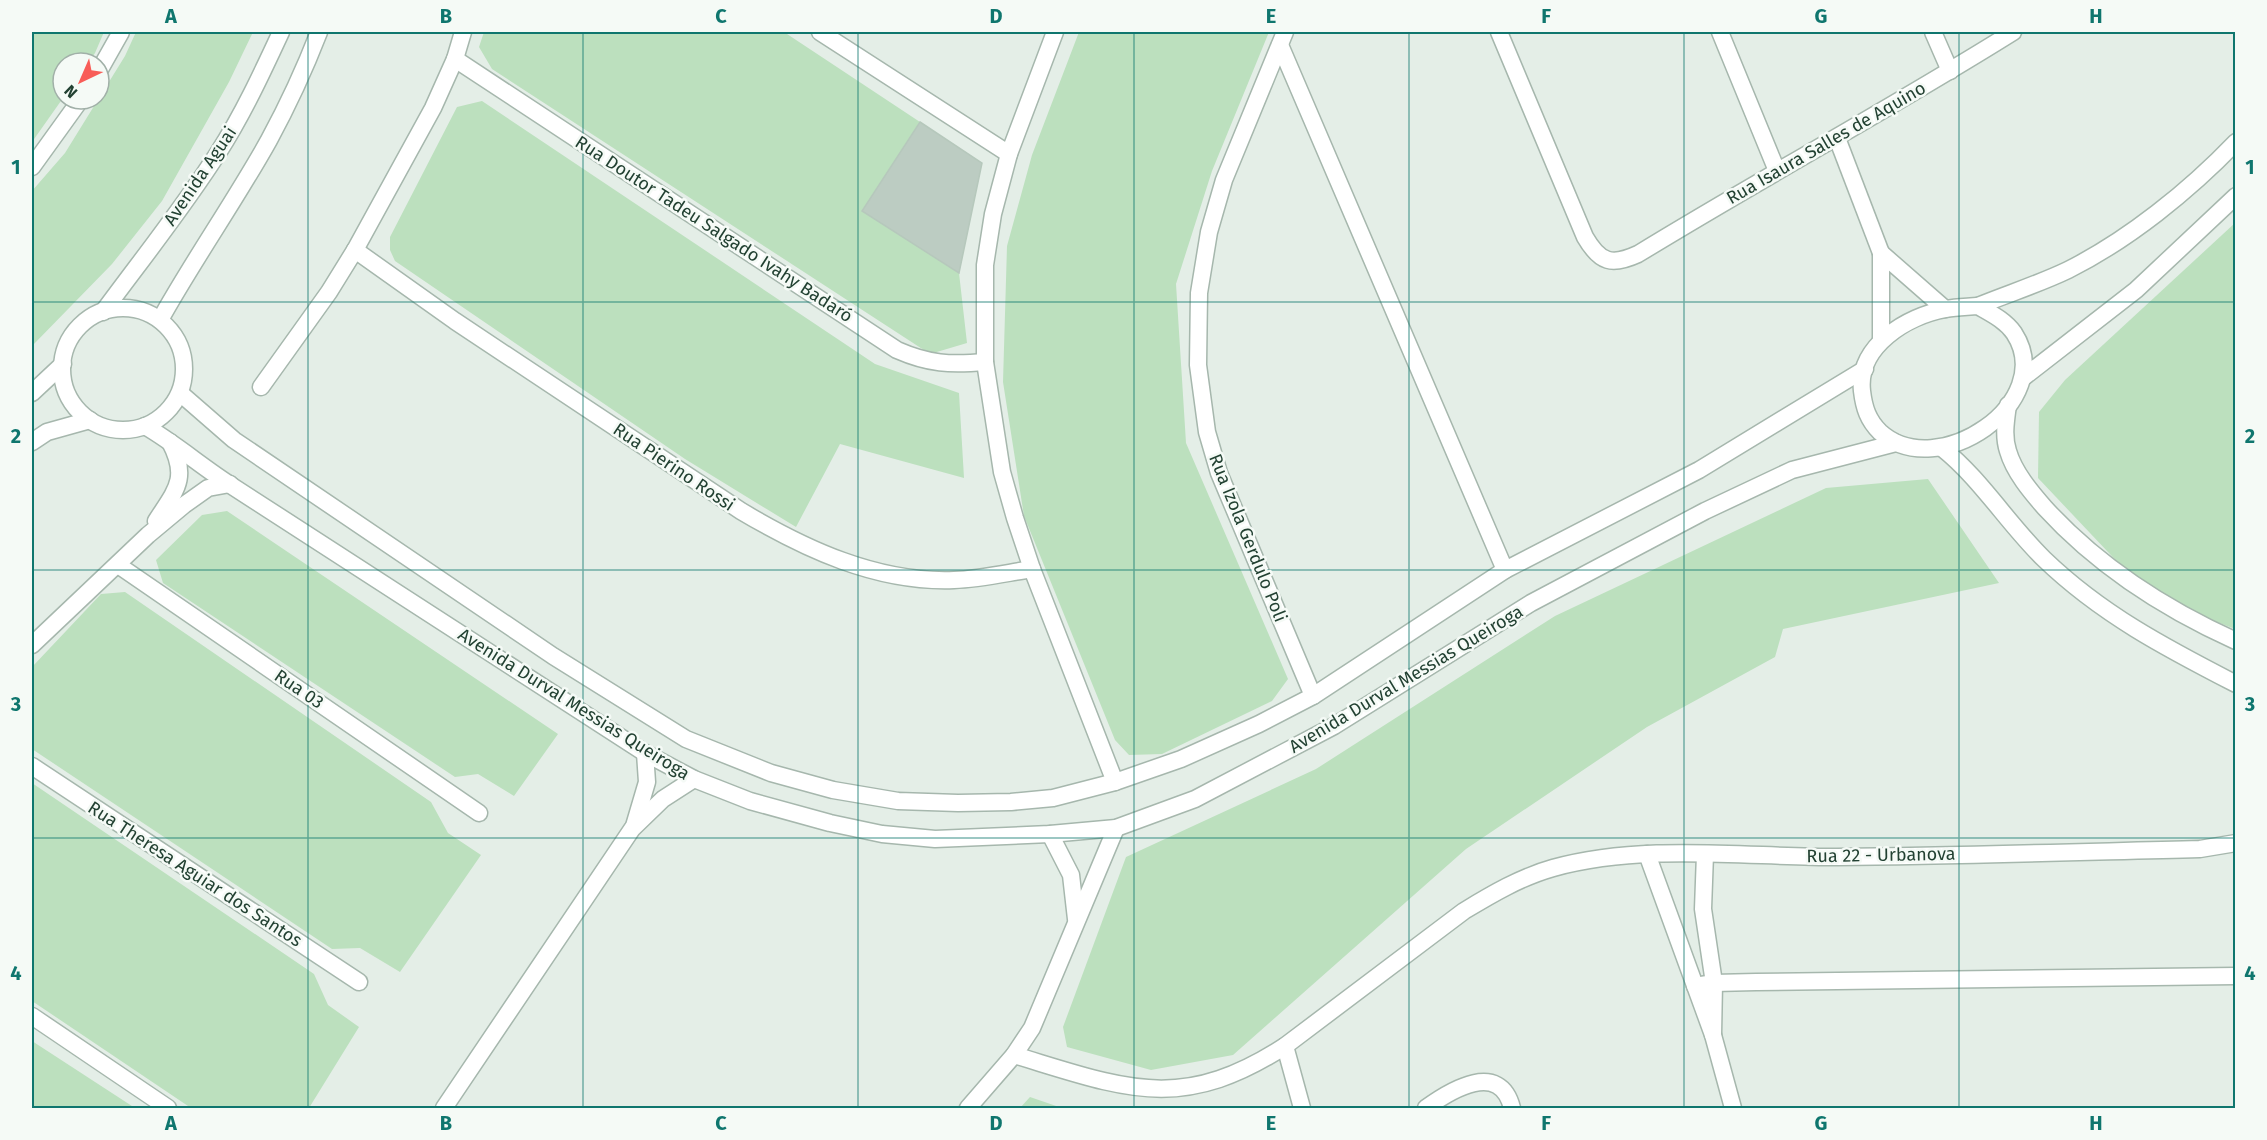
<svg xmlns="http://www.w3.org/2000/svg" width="2267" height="1140" font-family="'Fira Sans',sans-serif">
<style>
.green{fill:#bce0be}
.building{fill:#bcccc2;stroke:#b6c8bc;stroke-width:1.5}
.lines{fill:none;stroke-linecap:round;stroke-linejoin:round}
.street-casing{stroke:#a6b7ad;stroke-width:19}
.street{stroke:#fff;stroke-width:16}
.grid{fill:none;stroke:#0f766e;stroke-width:1.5;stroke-opacity:0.55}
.labels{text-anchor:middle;stroke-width:5;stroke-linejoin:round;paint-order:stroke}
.street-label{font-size:18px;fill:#224132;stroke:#f5faf6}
.neatline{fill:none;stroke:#0f766e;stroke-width:2}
.grid-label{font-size:20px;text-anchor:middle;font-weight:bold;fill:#0f766e}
</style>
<rect width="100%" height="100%" fill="#e4eee7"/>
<g class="green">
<polygon points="32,32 104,32 95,53 88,63 63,63 63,98 32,142"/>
<polygon points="136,32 253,32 229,82 162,201 112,264 32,346 32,191 65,153 125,56"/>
<polygon points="484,32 784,32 920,122 863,210 959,273 967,343 930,354 492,69 479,47"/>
<polygon points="1079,32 1269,32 1212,171 1176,284 1186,443 1288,679 1272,701 1162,754 1129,755 1115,740 1024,516 1003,382 1007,246 1032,155"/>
<polygon points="482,101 875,364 959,393 964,478 840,444 796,527 685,459 395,261 390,250 390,237 457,107"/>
<polygon points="2235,223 2235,629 2166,602 2125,570 2038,478 2039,412 2065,380"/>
<polygon points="1928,479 1999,583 1783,629 1775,657 1647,727 1466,849 1233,1055 1151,1070 1067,1047 1063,1027 1126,857 1316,769 1555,616 1826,488"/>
<polygon points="227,511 558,734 514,796 478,774 455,777 163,583 156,560 202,515"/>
<polygon points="125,592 431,802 448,833 481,855 400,972 360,948 332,949 32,749 32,667 101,594"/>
<polygon points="32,783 314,974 328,1005 359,1027 309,1108 191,1108 32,1001"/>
<polygon points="32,1041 135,1108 32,1108"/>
<polygon points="1030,1097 1062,1108 1020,1108"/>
</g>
<polygon class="building" points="920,122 982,163 959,273 862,211"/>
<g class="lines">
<g class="street-casing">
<g id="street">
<polyline points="820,32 1009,154"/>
<polyline points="1055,32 1009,154 993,214 985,265 985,362 1002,472 1015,518 1032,569 1115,782"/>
<polyline points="1285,32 1224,180 1209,232 1199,293 1198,365 1207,432 1219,473 1313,696"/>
<path d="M1499,32L1585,237C1600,263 1612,266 1638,254C1762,178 1890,109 2013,32"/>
<polyline points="1720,32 1777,171"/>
<polyline points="1933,32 1950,71"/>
<polyline points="1280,45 1505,570"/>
<path d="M455,59L897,350C929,364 950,365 985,362"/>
<polyline points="99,71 121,32"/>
<polyline points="1837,138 1881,253"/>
<polyline points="32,167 81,99"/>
<path d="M355,250L455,321L741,511C805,549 877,583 954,580C980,579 1006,573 1032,569"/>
<path d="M1978,306C1990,313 2005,320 2014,333C2059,402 1937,484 1880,432C1868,420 1864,408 1862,391C1857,346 1907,316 1946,309C1956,307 1967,307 1978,306Z"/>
<path d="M1978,306C2007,294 2039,284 2068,270C2128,240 2189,191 2236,142"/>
<circle cx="123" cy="369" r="61"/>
<path d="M103,312C142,259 183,208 218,153C243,114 262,73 281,32"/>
<path d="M160,320C194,259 235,201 269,140C288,105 305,68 319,32"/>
<polyline points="1881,341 1881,253 1945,309"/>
<polyline points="2024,377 2136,290 2236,196"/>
<polyline points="261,387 329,292 355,250 433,108 455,59 463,32"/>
<polyline points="32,393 63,364"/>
<polyline points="180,393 234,440 553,656 686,739 771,773 833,790 898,801 958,803 1011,802 1053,798 1115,782 1181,759 1259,724 1313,696 1505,570 1699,470 1865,369"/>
<path d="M2008,405C2006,420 2003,436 2008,451C2014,472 2031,492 2045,508C2098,566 2165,609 2236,641"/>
<path d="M145,426C176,444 202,467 232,486C370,574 507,664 645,753L694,779L750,801L830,823L882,834L935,839L1050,834L1116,828L1195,799L1334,726L1531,603L1705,511L1792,470L1896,443"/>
<polyline points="32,442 47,432 90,420"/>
<path d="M1942,448C1981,479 2008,524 2044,559C2101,614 2166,648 2236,684"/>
<path d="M156,521C176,490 189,478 170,442"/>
<polyline points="118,565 479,813"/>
<polyline points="32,645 148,535 184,505 208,488 230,484"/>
<polyline points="32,766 359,982"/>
<polyline points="634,826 647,782 645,753"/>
<polyline points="1050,834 1071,875 1076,919"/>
<polyline points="1647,854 1713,1035 1714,983 1703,909 1705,854"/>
<polyline points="1695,986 1714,983 1756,982 2236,976"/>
<polyline points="32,1016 168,1108"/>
<polyline points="1713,1035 1733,1108"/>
<polyline points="1285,1046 1302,1108"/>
<path d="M1014,1055C1124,1088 1180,1114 1285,1046L1464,911C1492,894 1521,877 1553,868C1645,843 1743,857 1837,857C1958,856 2079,852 2200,849L2236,843"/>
<polyline points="444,1108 632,829 663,799 694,779"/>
<polyline points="968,1108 1014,1055 1032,1028 1116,828"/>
<path d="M1426,1108C1451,1090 1500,1060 1512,1108"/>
</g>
</g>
<use href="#street" class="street"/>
</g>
<path class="grid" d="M308,32V1108M583,32V1108M858,32V1108M1134,32V1108M1409,32V1108M1684,32V1108M1959,32V1108M32,302H2236M32,570H2236M32,838H2236"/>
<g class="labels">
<g class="street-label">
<text transform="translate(1826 143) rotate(-30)" y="6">Rua Isaura Salles de Aquino</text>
<text transform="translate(200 176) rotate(-56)" y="6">Avenida Aguai</text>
<text transform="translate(714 229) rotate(33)" y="6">Rua Doutor Tadeu Salgado Ivahy Badaró</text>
<text transform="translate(674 467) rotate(34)" y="6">Rua Pierino Rossi</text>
<text transform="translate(1248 538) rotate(68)" y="6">Rua Izola Gerdulo Poli</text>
<text transform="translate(1406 679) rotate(-31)" y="6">Avenida Durval Messias Queiroga</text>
<text transform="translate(299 689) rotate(34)" y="6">Rua 03</text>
<text transform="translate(574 704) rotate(32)" y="6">Avenida Durval Messias Queiroga</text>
<text transform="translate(1881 855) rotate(-1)" y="6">Rua 22 - Urbanova</text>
<text transform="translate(195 874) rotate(33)" y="6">Rua Theresa Aguiar dos Santos</text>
</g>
</g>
<rect width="2267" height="1140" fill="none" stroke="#f5faf6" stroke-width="66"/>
<g transform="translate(81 81) rotate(224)"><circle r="28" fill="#f5faf6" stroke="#a1b0a8" stroke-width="1.5"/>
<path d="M0-4.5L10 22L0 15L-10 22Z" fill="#f85d58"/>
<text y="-9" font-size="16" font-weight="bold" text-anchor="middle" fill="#224132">N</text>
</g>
<rect x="33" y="33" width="2201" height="1074" class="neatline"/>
<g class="grid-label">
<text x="171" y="23">A</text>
<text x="446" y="23">B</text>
<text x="721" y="23">C</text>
<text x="996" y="23">D</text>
<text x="1271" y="23">E</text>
<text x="1546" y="23">F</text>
<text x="1821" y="23">G</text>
<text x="2096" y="23">H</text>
<text x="16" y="174">1</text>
<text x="2250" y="174">1</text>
<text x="16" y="443">2</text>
<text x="2250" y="443">2</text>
<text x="16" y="711">3</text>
<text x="2250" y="711">3</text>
<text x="16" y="980">4</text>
<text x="2250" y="980">4</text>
<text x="171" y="1130">A</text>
<text x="446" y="1130">B</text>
<text x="721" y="1130">C</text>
<text x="996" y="1130">D</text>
<text x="1271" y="1130">E</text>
<text x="1546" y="1130">F</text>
<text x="1821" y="1130">G</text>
<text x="2096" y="1130">H</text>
</g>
</svg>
